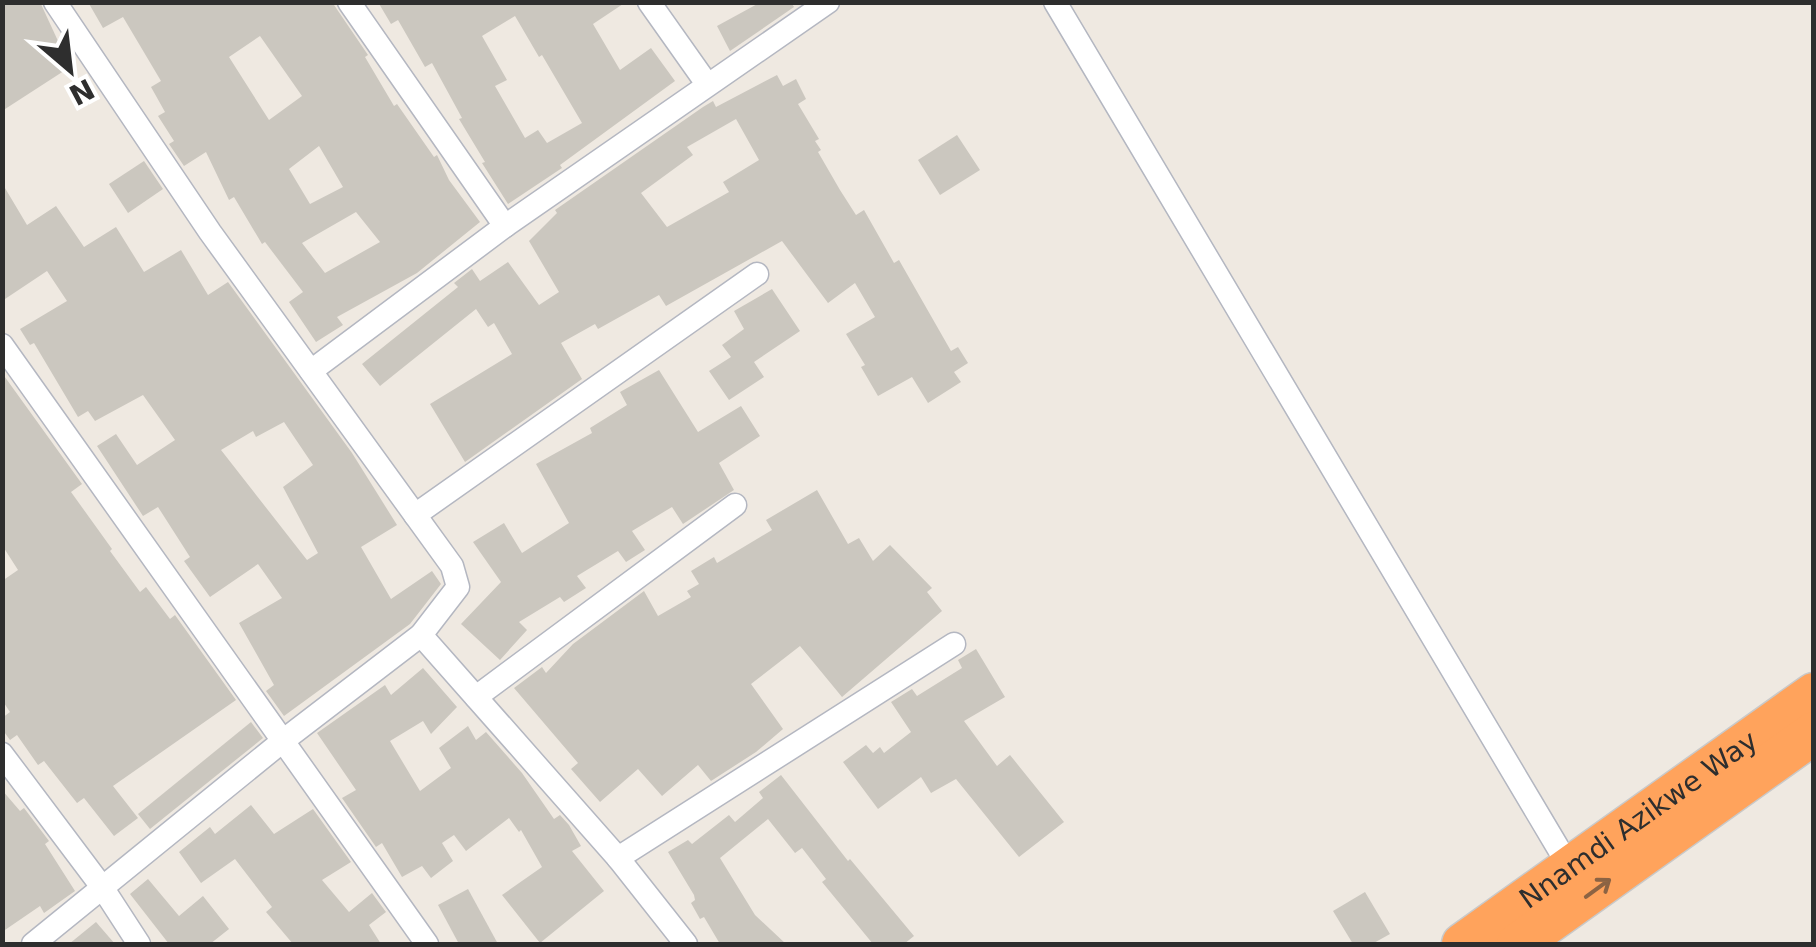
<svg xmlns="http://www.w3.org/2000/svg" width="1816" height="947" font-family="'DejaVu Sans',sans-serif">
<style>
.building{fill:#cbc7bf;fill-rule:evenodd}
.lines{fill:none;stroke-linecap:round;stroke-linejoin:round}
.street-casing{stroke:#b4b7c1;stroke-width:25}
.highway-casing{stroke:#c9c9c9;stroke-width:45}
.street{stroke:#fff;stroke-width:22}
.highway{stroke:#ffa35c;stroke-width:42}
.oneway{stroke:#8c6343}
.labels{text-anchor:middle;stroke-width:9;stroke-linejoin:round;paint-order:stroke}
.street-label{font-size:28px;fill:#2e2e2e;stroke:#fff}
</style>
<rect width="100%" height="100%" fill="#efe9e1"/>
<g class="building">
<polygon points="2,2 40,2 70,67 2,111"/>
<path d="M88,2H332L368,55L365,57L394,106L397,104L434,157L437,155L449,180L480,222L417,273L337,317L343,325L316,342L289,302L303,292L265,242L262,244L234,197L229,200L206,152L184,166L169,144L174,141L158,116L165,112L151,87L161,81L123,17L103,28ZM260,36L302,96L269,120L229,57ZM319,146L343,187L310,204L289,169ZM356,212L380,242L325,273L302,243Z"/>
<path d="M378,2H626L593,24L620,70L651,48L675,81L560,165L562,168L508,204L482,163L485,162L459,119L462,118L432,63L425,67L398,20L391,24ZM515,16L539,57L542,55L582,123L547,143L538,130L525,138L495,86L507,80L482,36Z"/>
<polygon points="761,2 791,2 794,7 730,51 717,26"/>
<path d="M777,75L783,86L796,79L806,99L798,104L819,139L815,141L821,150L818,152L840,190L856,215L864,210L894,263L899,260L951,351L958,347L968,363L954,372L961,382L928,403L912,377L878,396L861,367L865,365L846,334L875,317L855,283L828,303L782,241L666,306L659,295L598,329L595,324L561,343L582,379L465,462L430,404L512,354L494,323L488,327L476,309L380,386L362,364L458,287L454,283L472,269L480,281L508,262L539,305L559,292L529,241L557,213L555,210L703,107L713,101L716,107ZM736,119L759,160L723,182L729,192L667,227L641,193L693,155L687,147Z"/>
<polygon points="957,135 980,170 940,195 918,160"/>
<polygon points="144,161 163,189 128,213 109,184"/>
<path d="M2,183L27,225L56,206L84,247L116,227L144,272L181,250L208,295L228,282L352,453L397,525L361,547L391,599L432,571L441,584L410,624L284,716L266,691L274,685L239,623L282,598L258,564L210,597L184,561L190,557L158,507L143,516L97,446L116,434L137,465L175,440L143,395L95,421L88,411L78,417L34,343L30,345L20,329L67,301L47,271L2,301ZM284,422L313,465L283,487L318,553L307,560L221,450L253,431L256,437Z"/>
<polygon points="772,289 800,331 754,362 764,377 729,400 709,371 731,357 722,345 744,329 734,311"/>
<polygon points="659,370 698,432 741,406 760,436 719,463 734,490 683,524 672,507 632,531 645,550 626,562 618,551 577,576 586,588 564,602 560,597 519,622 527,630 500,660 461,624 501,582 473,542 504,523 522,553 569,523 536,464 592,433 590,428 627,405 620,392"/>
<polygon points="2,373 82,484 71,492 112,549 110,551 140,592 146,587 170,619 175,615 236,700 113,786 138,818 114,836 84,798 77,803 44,761 38,765 17,735 10,740 2,729 2,718 10,712 2,700 2,581 18,570 2,545"/>
<polygon points="817,490 848,544 859,538 873,561 890,545 932,588 927,592 942,611 842,697 800,646 751,684 783,729 756,752 711,781 698,765 662,796 638,769 600,802 571,769 578,763 514,688 542,667 546,673 573,644 644,591 658,616 691,597 687,591 699,584 691,571 714,557 717,563 772,530 766,520"/>
<polygon points="976,649 1005,697 964,721 997,766 1010,755 1064,822 1019,857 956,779 931,793 921,777 878,809 843,762 866,745 873,753 880,747 884,753 911,732 891,702 912,689 917,696 962,668 958,660"/>
<polygon points="423,668 457,707 431,734 423,721 390,741 420,791 451,768 439,748 468,726 476,740 486,732 522,773 554,819 560,815 569,825 581,846 572,851 604,891 540,943 502,895 542,867 521,830 519,832 509,818 466,851 454,835 442,843 453,861 431,878 422,866 402,877 382,843 376,847 342,798 356,790 317,733 385,685 391,695"/>
<polygon points="251,722 263,738 150,829 138,814"/>
<polygon points="781,775 848,861 850,859 914,936 904,944 873,944 822,882 826,879 802,848 795,853 768,819 720,858 755,915 786,944 720,944 704,917 700,919 691,903 695,900 694,895 668,852 688,840 692,844 729,815 735,822 763,798 759,792"/>
<polygon points="2,790 20,811 24,808 49,841 45,844 75,891 44,913 40,906 2,932"/>
<polygon points="251,805 274,834 313,809 351,862 322,880 349,912 372,893 386,912 369,925 381,944 293,944 266,912 272,907 235,859 201,883 179,852 210,827 215,834"/>
<polygon points="148,879 179,916 203,896 229,929 210,944 169,944 130,894"/>
<polygon points="468,889 498,944 459,944 438,905"/>
<polygon points="1365,892 1390,934 1372,944 1353,944 1333,911"/>
<polygon points="96,922 115,944 69,944"/>
</g>
<g class="lines">
<g class="street-casing">
<g id="street">
<polyline points="349,2 505,226"/>
<polyline points="649,2 707,84"/>
<polyline points="1055,2 1570,868"/>
<polyline points="2,345 427,944"/>
<polyline points="311,371 505,226 828,2"/>
<polyline points="415,515 757,274"/>
<polyline points="421,635 618,858 686,944"/>
<polyline points="476,697 735,505"/>
<polyline points="2,754 102,887 139,944"/>
<polyline points="618,858 954,644"/>
<polyline points="33,944 284,740 421,635 458,587 452,566 210,232 55,2"/>
</g>
</g>
<g class="highway-casing">
<g id="highway">
<path id="s1" d="M1463,944L1814,694"/>
<polyline points="1518,944 1814,733"/>
</g>
</g>
<use href="#street" class="street"/>
<use href="#highway" class="highway"/>
</g>
<defs><path id="oneway-shaft" d="M-6 0H5M1.5-3L5.5 0L1.5 3" fill="none" stroke-width="1.6" stroke-linecap="round" stroke-linejoin="round" transform="scale(2.5)"/></defs>
<use class="oneway" href="#oneway-shaft" transform="translate(1598 888) rotate(-36)"/>
<g class="labels">
<g class="street-label">
<text dy="10" stroke="none"><textPath href="#s1" startOffset="215">Nnamdi Azikwe Way</textPath></text>
</g>
</g>
<rect width="1816" height="947" fill="none" stroke="#2e2e2e" stroke-width="10"/>
<g transform="translate(70 70) rotate(152)" stroke="#ffffff" stroke-width="8" paint-order="stroke">
<path d="M0-8L18 38L0 25L-18 38Z" fill="#2e2e2e"/>
<text y="-15" font-size="28" font-weight="bold" text-anchor="middle" fill="#2e2e2e">N</text>
</g>
</svg>
